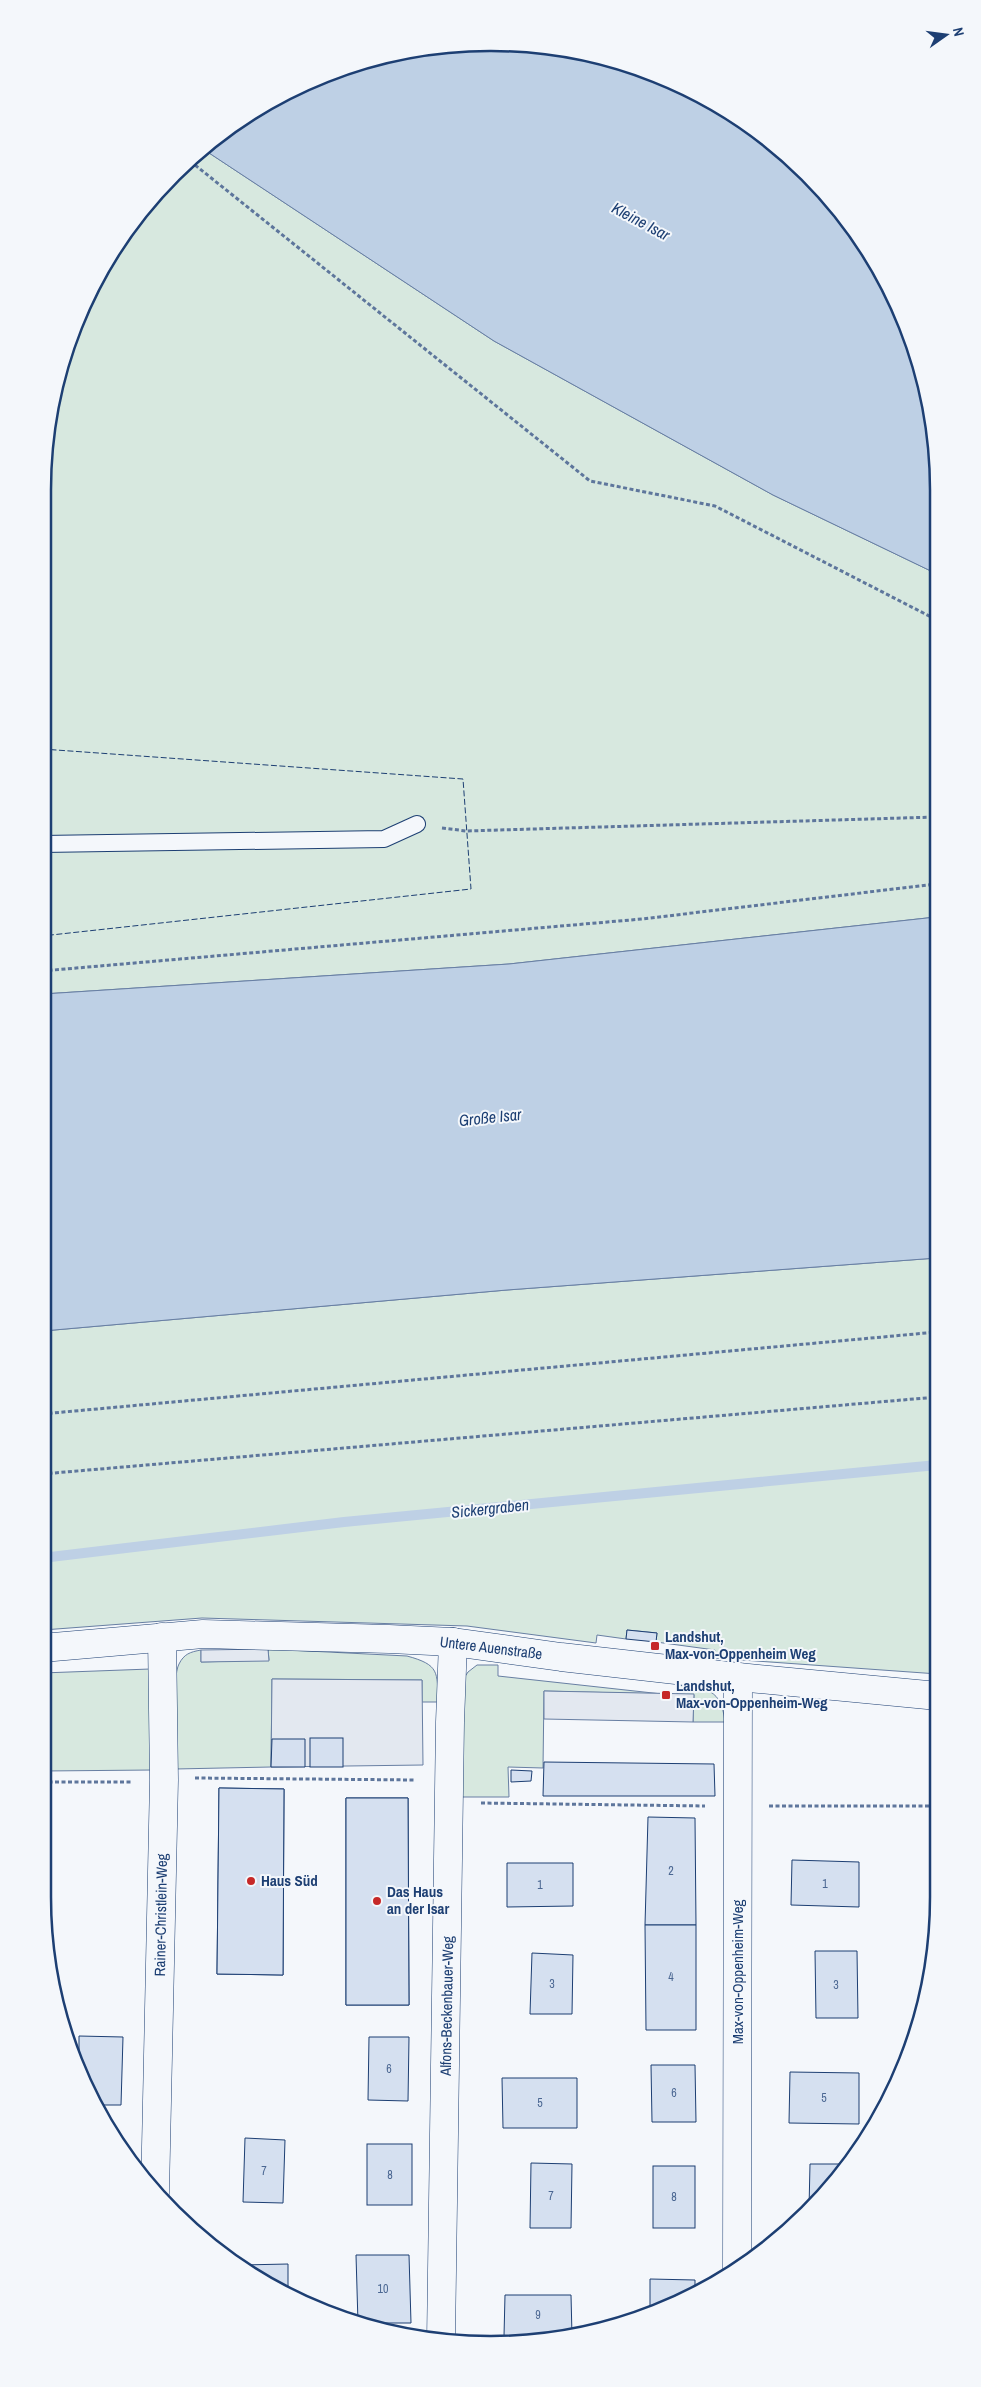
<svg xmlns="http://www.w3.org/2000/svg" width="981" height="2387" font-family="'Archivo Narrow',sans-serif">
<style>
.green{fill:#d7e8df;stroke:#687fa3}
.parking{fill:#e3e8f0;stroke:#687fa3}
.water{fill:#bed0e5;stroke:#687fa3}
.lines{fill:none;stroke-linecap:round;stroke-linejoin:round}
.stream{stroke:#bed0e5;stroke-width:10}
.building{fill:#d5e0f0;stroke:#1d3f73}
.service-casing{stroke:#1d3f73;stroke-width:18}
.minor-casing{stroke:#1d3f73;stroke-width:29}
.path{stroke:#5e769c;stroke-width:3;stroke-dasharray:4 2.5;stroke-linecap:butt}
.service{stroke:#f4f7fb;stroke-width:16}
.minor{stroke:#f4f7fb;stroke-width:28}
.fence{stroke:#1d3f73;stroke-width:1;stroke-dasharray:6 2.5;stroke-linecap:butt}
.poi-dot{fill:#c62828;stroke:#f4f7fb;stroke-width:2}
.labels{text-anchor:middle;stroke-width:4;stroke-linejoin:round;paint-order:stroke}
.number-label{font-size:12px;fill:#4b6792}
.poi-label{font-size:15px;font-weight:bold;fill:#1d3f73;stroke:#f4f7fb;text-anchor:start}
.street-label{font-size:15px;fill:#1d3f73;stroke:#f4f7fb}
.water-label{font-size:16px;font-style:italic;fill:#1d3f73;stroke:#f4f7fb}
.rim{fill:none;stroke:#1d3f73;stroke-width:2.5}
</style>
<rect width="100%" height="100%" fill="#f4f7fb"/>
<g class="green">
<polygon points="203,149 494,341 773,495 935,573 936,917 509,964 43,994 42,491 66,347 102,267 153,195"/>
<polygon points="937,1258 938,1674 714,1658 715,1650 656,1642 657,1633 627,1630 626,1639 597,1635 596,1643 467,1626 202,1618 43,1630 43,1331 507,1290"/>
<path d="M268,1649L407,1656C440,1665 437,1672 438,1702H422V1680L272,1679L271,1767L175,1769C175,1750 172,1676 179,1664C184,1654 190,1652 201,1650V1662L269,1660Z"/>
<polygon points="477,1665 498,1665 498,1676 662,1694 544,1691 543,1768 508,1767 509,1797 460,1797 462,1681 468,1672"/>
<polygon points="150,1669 153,1770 43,1771 42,1673"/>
<path d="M678,1685C707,1689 721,1688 725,1722H693L694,1695L677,1694Z"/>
</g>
<g class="parking">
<polygon points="268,1649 269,1661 201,1662 201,1650"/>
<polygon points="272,1679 422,1680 423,1765 271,1767"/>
<polygon points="544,1691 694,1694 693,1722 544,1719"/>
</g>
<g class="water">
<path d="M461,43L549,46L634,66L739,118L828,195L904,319L935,432V573L773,495L494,341L203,149C246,109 317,74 374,58C402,50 432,48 461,43Z"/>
<polygon points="936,917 937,1258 507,1290 43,1331 43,994 509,964"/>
</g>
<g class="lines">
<polyline class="stream" points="42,1558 344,1522 937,1465"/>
</g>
<g class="building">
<polygon points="627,1630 657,1633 656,1642 626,1639"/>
<rect x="310" y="1738" width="33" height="29"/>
<polygon points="272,1739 305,1739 305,1767 271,1767"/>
<polygon points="544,1762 714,1764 715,1796 543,1796"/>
<polygon points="511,1770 532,1771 531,1781 511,1782"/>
<polygon points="219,1788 284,1789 283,1975 217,1974"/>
<polygon points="219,1788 284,1789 283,1975 217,1974"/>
<polygon points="346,1798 408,1798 409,2005 346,2005"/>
<polygon points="346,1798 408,1798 409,2005 346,2005"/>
<polygon points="648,1817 695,1818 696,1925 645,1925"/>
<polygon points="792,1860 859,1862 859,1907 791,1905"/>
<polygon points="507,1863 573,1863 573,1906 507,1907"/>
<polygon points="645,1925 696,1925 696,2030 646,2030"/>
<polygon points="815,1951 857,1951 858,2018 816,2018"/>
<polygon points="532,1953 573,1955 572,2014 530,2014"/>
<polygon points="79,2036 123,2037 121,2105 95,2105 79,2068"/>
<polygon points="369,2037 409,2037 408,2101 368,2100"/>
<polygon points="651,2065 695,2065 696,2122 652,2122"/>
<polygon points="790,2072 859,2073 859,2124 789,2123"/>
<polygon points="502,2078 577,2078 577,2128 503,2128"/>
<polygon points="245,2138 285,2140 283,2203 243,2202"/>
<rect x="367" y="2144" width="45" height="61"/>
<polygon points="531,2163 572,2164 571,2228 530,2228"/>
<polygon points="810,2164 848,2164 809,2209"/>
<rect x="653" y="2166" width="42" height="62"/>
<polygon points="356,2255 409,2255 411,2323 358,2323"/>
<polygon points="288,2264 288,2294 267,2285 242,2265"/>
<polygon points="650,2279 695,2280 695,2292 650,2309"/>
<polygon points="505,2295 571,2295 572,2336 504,2336"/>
</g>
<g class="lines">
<g class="service-casing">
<polyline id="service" points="42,844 384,839 417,824"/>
</g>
<g class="minor-casing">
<g id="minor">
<polyline points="42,1648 203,1634 389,1639 453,1642 561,1657 738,1677 938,1696"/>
<polyline points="155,2193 164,1780 162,1637"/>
<polyline points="737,2268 738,1677"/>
<polyline points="441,2340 450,1722 453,1642"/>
</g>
</g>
<g class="path">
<polyline points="190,161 590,481 715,506 935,619"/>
<polyline points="442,828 466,831 936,817"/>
<polyline points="42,971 642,919 936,884"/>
<polyline points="42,1414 937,1332"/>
<polyline points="42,1474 937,1397"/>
<polyline points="195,1778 416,1780"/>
<polyline points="42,1782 132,1782"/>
<polyline points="481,1803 705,1806"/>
<polyline points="769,1806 938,1806"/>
</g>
<use href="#service" class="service"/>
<use href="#minor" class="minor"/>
<polyline class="fence" points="42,749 463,779 471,889 42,936"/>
</g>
<g class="poi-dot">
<rect x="650" y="1641" width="10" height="10" rx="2.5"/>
<rect x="661" y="1690" width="10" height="10" rx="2.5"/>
<circle cx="251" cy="1881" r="5"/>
<circle cx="377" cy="1901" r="5"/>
</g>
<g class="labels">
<g class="number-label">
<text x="671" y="1875">2</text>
<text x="825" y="1888">1</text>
<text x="540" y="1889">1</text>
<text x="671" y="1981">4</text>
<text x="552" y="1988">3</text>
<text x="836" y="1989">3</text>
<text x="389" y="2073">6</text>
<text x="674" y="2097">6</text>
<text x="824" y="2102">5</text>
<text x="540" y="2107">5</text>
<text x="264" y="2175">7</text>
<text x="390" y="2179">8</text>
<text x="551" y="2200">7</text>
<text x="674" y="2201">8</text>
<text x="383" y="2293">10</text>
<text x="538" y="2319">9</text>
</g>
<g class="poi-label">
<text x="665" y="1642">Landshut,<tspan x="665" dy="17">Max-von-Oppenheim Weg</tspan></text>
<text x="676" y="1691">Landshut,<tspan x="676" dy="17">Max-von-Oppenheim-Weg</tspan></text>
<text x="261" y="1886">Haus Süd</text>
<text x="387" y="1897">Das Haus<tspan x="387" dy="17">an der Isar</tspan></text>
</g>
<g class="street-label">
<text transform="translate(491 1648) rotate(7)" y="5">Untere Auenstraße</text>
<text transform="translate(161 1915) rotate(-89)" y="5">Rainer-Christlein-Weg</text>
<text transform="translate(738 1972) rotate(-90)" y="5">Max-von-Oppenheim-Weg</text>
<text transform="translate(447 2006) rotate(-89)" y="5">Alfons-Beckenbauer-Weg</text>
</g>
<g class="water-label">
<text transform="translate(641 221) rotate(28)" y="6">Kleine Isar</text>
<text transform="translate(490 1117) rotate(-6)" y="6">Große Isar</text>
<text transform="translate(490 1508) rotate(-6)" y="6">Sickergraben</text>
</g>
</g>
<path d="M0 0H981V2387H0ZM490 51H491A439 439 0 0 1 930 490V1897A439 439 0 0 1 491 2336H490A439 439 0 0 1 51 1897V490A439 439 0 0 1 490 51Z" fill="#f4f7fb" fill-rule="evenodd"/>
<path class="rim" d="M490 51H491A439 439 0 0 1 930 490V1897A439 439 0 0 1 491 2336H490A439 439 0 0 1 51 1897V490A439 439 0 0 1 490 51Z"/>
<g transform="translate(946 35) rotate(76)" stroke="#f4f7fb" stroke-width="4" paint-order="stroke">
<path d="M0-4L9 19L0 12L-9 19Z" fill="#1d3f73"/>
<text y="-8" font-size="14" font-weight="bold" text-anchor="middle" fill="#1d3f73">N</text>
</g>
</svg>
